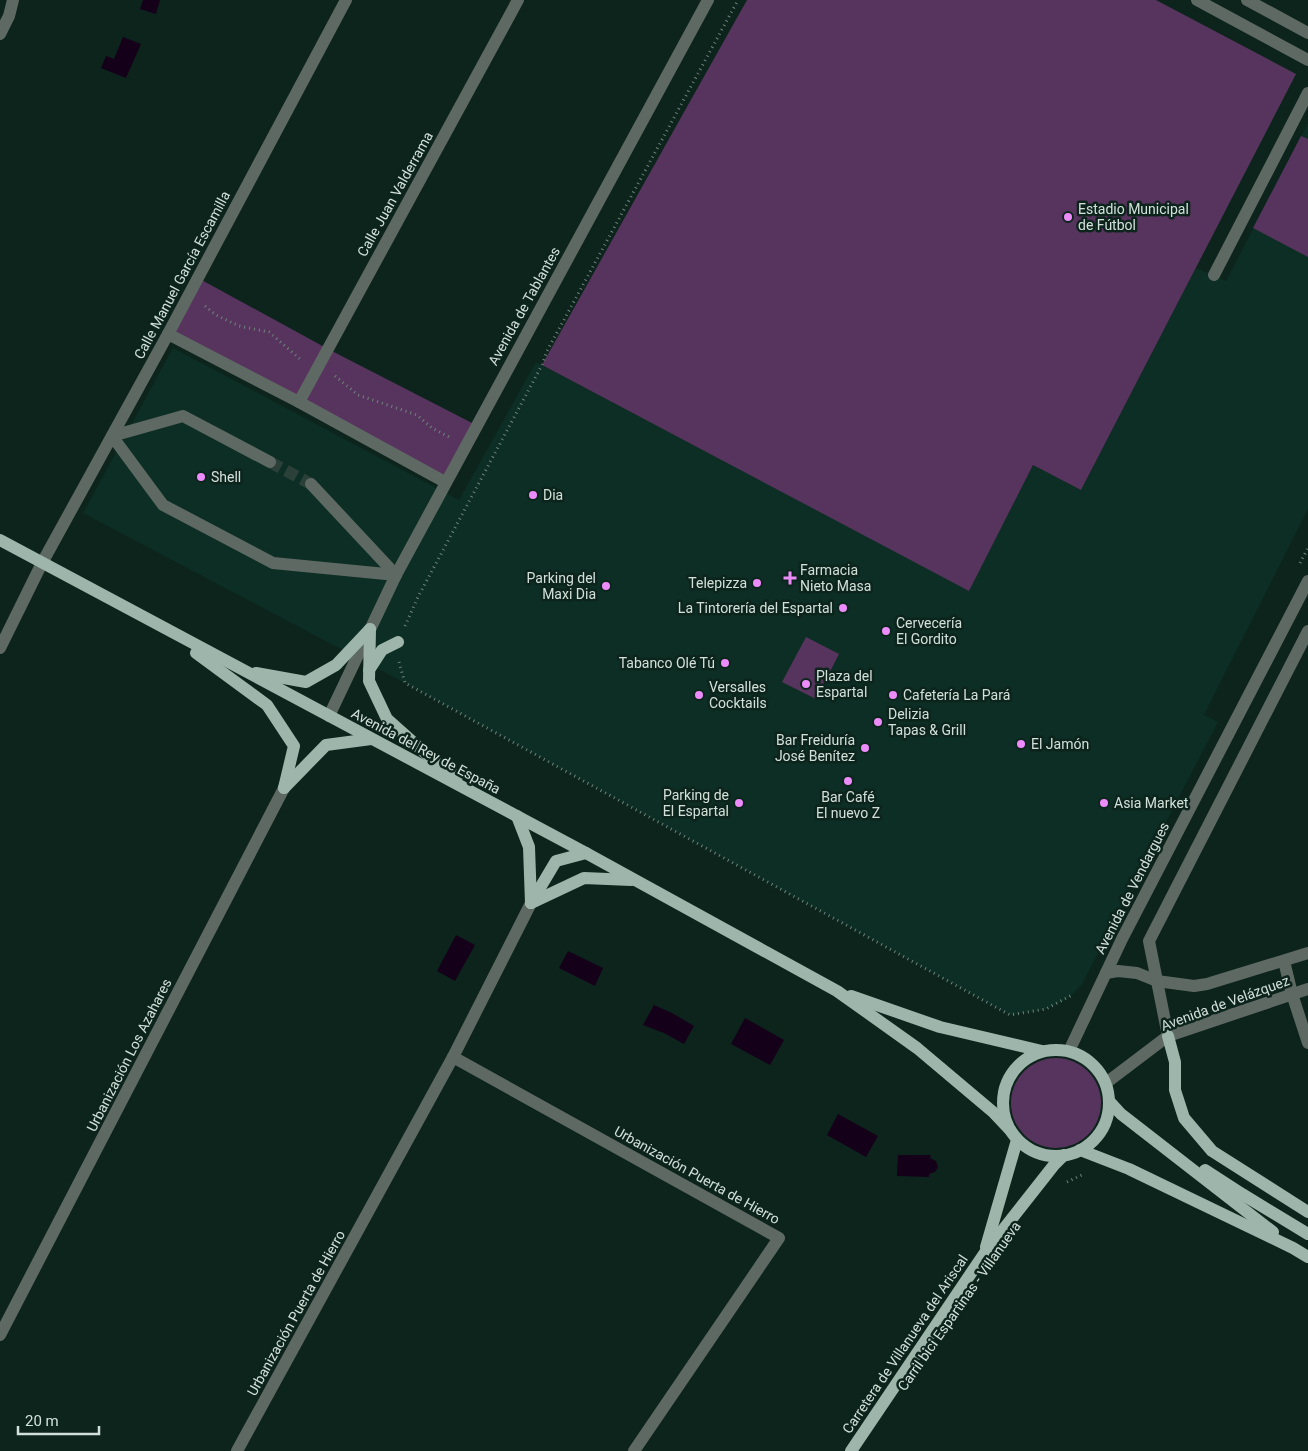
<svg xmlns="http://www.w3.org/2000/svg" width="1308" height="1451" font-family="Roboto,sans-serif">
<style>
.built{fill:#0d2e24}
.green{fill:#57345d}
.water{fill:#150019}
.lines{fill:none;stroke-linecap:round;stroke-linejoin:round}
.minor-tunnel{stroke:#2a4038;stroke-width:12;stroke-dasharray:12 6;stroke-linecap:butt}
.path{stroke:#70837c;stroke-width:3;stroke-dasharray:1 4;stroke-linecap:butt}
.minor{stroke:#5e6964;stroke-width:12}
.major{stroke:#9eb5ab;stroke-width:12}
.poi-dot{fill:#ec8cfa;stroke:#0c241c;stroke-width:2}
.labels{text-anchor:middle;stroke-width:5;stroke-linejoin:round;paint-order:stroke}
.street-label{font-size:14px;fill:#d2e0da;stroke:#0c241c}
.poi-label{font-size:14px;fill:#d2e0da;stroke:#0c241c;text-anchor:start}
</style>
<rect width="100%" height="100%" fill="#0c241c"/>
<polygon class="built" points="1308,123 1308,509 1204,715 1218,722 1082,984 1074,993 1062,1002 1046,1009 1010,1015 405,683 83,513 173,348 459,500 536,362 969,590 1033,465 1081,490 1196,268 1226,281"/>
<g class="green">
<polygon points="747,0 1156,0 1296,74 1081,490 1033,465 969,591 542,365"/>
<polygon points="1301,136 1308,139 1308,257 1253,228"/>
<polygon points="198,278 328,349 476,425 445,482 168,334"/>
<polygon points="806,637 839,654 816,699 782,682"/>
<circle cx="1056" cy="1103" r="45"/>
</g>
<g class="water">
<polygon points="143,0 160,0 156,14 140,9"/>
<polygon points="123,37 141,44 126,78 101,68 106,56 114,59"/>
<polygon points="456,935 475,945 455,981 437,971"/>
<polygon points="568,951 603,968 595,986 559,968"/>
<polygon points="654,1005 672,1013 694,1026 684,1044 664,1033 643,1025"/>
<polygon points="745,1018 784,1040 770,1065 731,1044"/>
<polygon points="838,1114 878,1136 866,1157 827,1135"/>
<polygon points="898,1155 931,1155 930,1158 936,1161 938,1167 935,1172 929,1174 929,1177 897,1176"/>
</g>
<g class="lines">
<polyline class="minor-tunnel" points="270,462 311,484"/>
<g class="path">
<polyline points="205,306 216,315 239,326 269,332 300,359"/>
<polyline points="335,376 358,395 417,415 432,428 449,437"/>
<polyline points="1300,563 1308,548"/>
<polyline points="405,626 418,597 542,365 547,351 738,0"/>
<polyline points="399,662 405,683 1010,1015 1046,1009 1072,995"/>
<polyline points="1067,1182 1084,1174"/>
</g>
<g class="minor">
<polyline points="1197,0 1308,60"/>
<polyline points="1247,0 1308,33"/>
<polyline points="0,34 9,16 13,0"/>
<polyline points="1214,275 1308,93"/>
<polyline points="168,334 299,402 445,482"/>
<polyline points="299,402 518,0"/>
<polyline points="270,462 183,416 112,436 163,505 273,563 396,575"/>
<polyline points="311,484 396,575"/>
<polyline points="0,648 42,563 168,334 346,0"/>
<polyline points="329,716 396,575 708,0"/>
<polyline points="1284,961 1292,994 1308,1043"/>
<polyline points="1106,973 1118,971 1137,973 1157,981 1194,986 1207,984 1308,953"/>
<polyline points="1168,1036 1149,941 1308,631"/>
<polyline points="1069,1051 1122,939 1308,581"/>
<polyline points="453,1057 779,1238 634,1451"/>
<polyline points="1106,1083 1168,1036 1308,989"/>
<polyline points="0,1335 284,788"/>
<polyline points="237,1451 453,1057 531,903"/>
</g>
<g class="major">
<polyline points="0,540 586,853 837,991 917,1048 993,1112 1010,1130"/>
<polyline points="370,629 369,681 387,719 433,760 457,777"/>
<polyline points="196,653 267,705 294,746 284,788"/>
<polyline points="369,670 382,650 398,642"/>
<polyline points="256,673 306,682 336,665 370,629"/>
<polyline points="284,788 326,745 371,739"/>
<polyline points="517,816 529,847 531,903"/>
<polyline points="531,903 584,878 631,880"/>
<polyline points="531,903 556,861 586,853"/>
<polyline points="851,996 940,1027 1042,1051"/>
<polyline points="1168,1036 1175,1062 1175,1090 1184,1118 1212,1151 1308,1212"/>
<circle cx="1056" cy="1103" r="53"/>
<polyline points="1109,1101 1121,1114 1273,1232"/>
<polyline points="1080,1150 1129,1169 1293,1248 1308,1257"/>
<polyline points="1205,1170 1242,1194 1308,1234"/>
<polyline points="986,1247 1017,1140"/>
<polyline points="851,1451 984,1254 1054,1165 1064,1155"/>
</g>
</g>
<g class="poi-dot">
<circle cx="1068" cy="217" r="5"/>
<circle cx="201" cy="477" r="5"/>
<circle cx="533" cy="495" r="5"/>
<path d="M787.5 570.5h5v5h5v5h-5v5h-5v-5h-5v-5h5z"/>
<circle cx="757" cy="583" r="5"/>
<circle cx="606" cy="586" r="5"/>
<circle cx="843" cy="608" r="5"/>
<circle cx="886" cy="631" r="5"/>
<circle cx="725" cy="663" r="5"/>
<circle cx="806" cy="684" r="5"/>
<circle cx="699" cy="695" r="5"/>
<circle cx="893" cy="695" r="5"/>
<circle cx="878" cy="722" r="5"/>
<circle cx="1021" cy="744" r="5"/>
<circle cx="865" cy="748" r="5"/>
<circle cx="848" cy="781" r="5"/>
<circle cx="739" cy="803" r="5"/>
<circle cx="1104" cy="803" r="5"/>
</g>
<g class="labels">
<g class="street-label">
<text transform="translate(395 194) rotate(-61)" y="5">Calle Juan Valderrama</text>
<text transform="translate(182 275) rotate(-62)" y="5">Calle Manuel García Escamilla</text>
<text transform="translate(524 306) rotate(-61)" y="5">Avenida de Tablantes</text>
<text transform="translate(426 751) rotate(28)" y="5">Avenida del Rey de España</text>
<text transform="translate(1132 888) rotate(-63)" y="5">Avenida de Vendargues</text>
<text transform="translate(1225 1003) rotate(-20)" y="5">Avenida de Velázquez</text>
<text transform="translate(129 1055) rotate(-63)" y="5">Urbanización Los Azahares</text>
<text transform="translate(697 1175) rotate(29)" y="5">Urbanización Puerta de Hierro</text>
<text transform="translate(959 1306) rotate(-55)" y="5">Carril bici Espartinas - Villanueva</text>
<text transform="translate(296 1313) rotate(-61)" y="5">Urbanización Puerta de Hierro</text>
<text transform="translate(905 1344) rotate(-56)" y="5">Carretera de Villanueva del Ariscal</text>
</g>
<g class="poi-label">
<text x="1078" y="214">Estadio Municipal<tspan x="1078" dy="16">de Fútbol</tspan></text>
<text x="211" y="482">Shell</text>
<text x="543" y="500">Dia</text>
<text x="800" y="575">Farmacia<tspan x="800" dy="16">Nieto Masa</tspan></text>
<text x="596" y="583" text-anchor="end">Parking del<tspan x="596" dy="16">Maxi Dia</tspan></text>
<text x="747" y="588" text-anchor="end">Telepizza</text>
<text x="833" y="613" text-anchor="end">La Tintorería del Espartal</text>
<text x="896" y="628">Cervecería<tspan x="896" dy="16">El Gordito</tspan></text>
<text x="715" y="668" text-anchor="end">Tabanco Olé Tú</text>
<text x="816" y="681">Plaza del<tspan x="816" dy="16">Espartal</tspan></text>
<text x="709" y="692">Versalles<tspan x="709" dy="16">Cocktails</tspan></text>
<text x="903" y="700">Cafetería La Pará</text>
<text x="888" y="719">Delizia<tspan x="888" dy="16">Tapas &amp; Grill</tspan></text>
<text x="855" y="745" text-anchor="end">Bar Freiduría<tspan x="855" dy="16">José Benítez</tspan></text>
<text x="1031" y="749">El Jamón</text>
<text x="729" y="800" text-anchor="end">Parking de<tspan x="729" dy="16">El Espartal</tspan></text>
<text x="848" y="802" text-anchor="middle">Bar Café<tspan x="848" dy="16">El nuevo Z</tspan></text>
<text x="1114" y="808">Asia Market</text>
</g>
</g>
<path d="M18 1426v8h81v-8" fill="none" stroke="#d2e0da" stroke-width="2.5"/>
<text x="25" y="1426" font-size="15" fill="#d2e0da" stroke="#0c241c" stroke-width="4" paint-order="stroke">20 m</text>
</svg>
